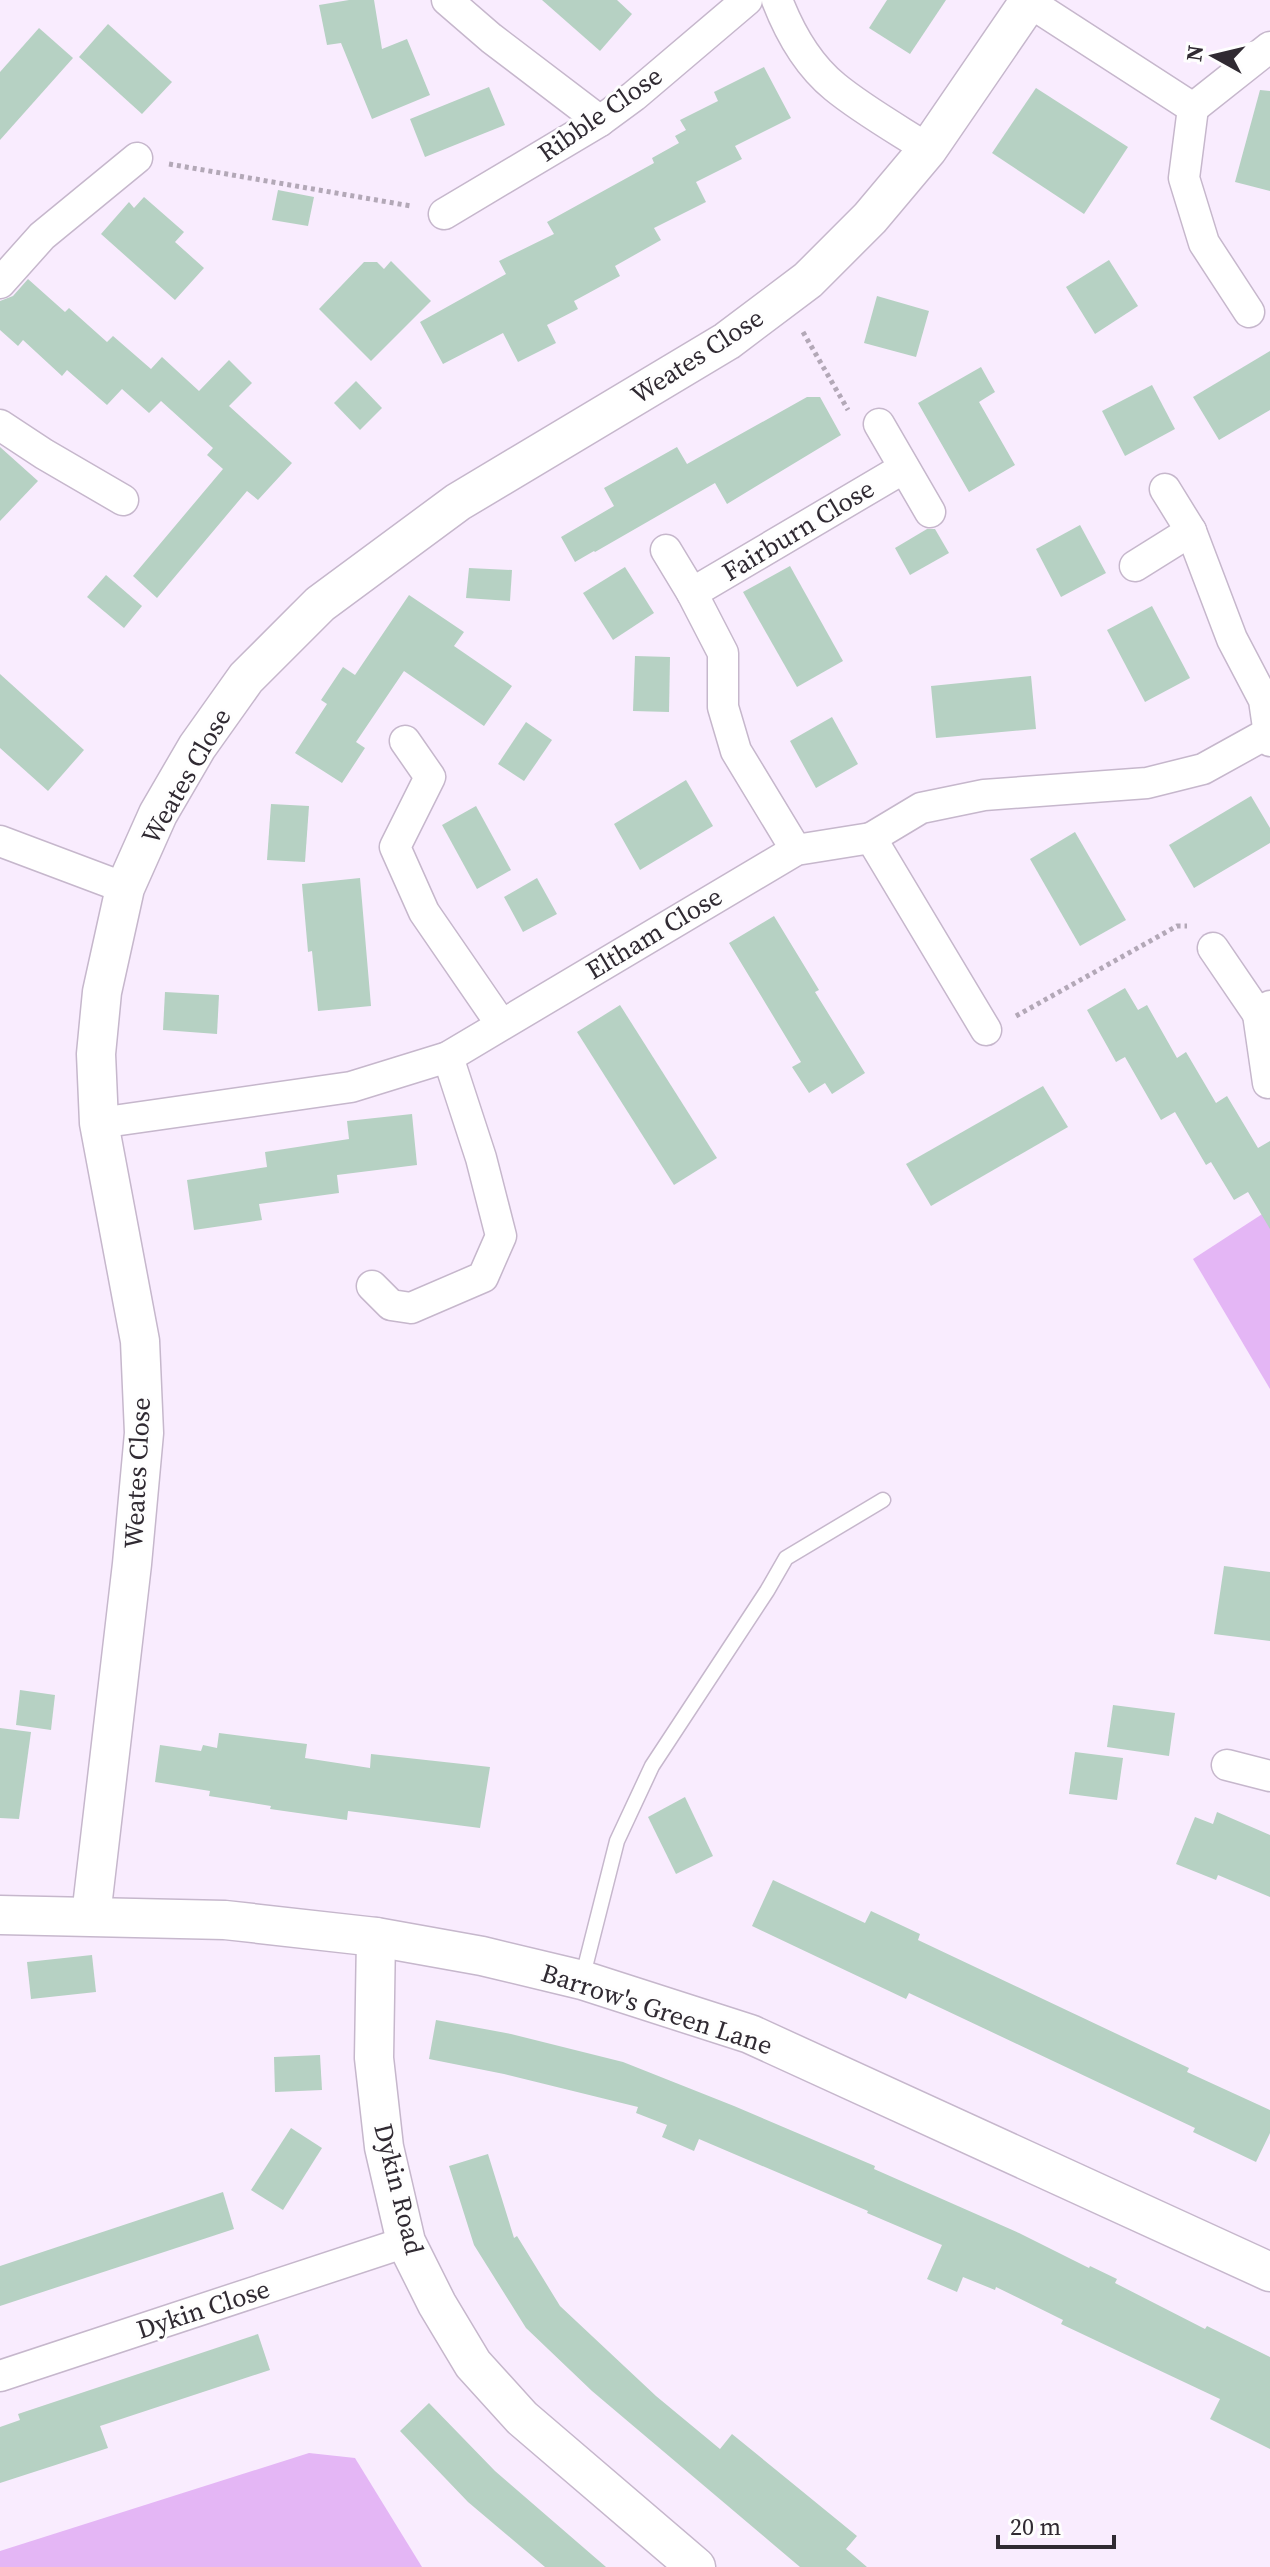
<svg xmlns="http://www.w3.org/2000/svg" width="1270" height="2567" font-family="'Source Serif 4',serif">
<style>
.green{fill:#e4b6f5}
.building{fill:#b6d1c3}
.lines{fill:none;stroke-linecap:round;stroke-linejoin:round}
.service-casing{stroke:#c6b7cc;stroke-width:17}
.minor-casing{stroke:#c6b7cc;stroke-width:33}
.tertiary-casing{stroke:#c6b7cc;stroke-width:41}
.path{stroke:#b3a8b7;stroke-width:5;stroke-dasharray:4 4;stroke-linecap:butt}
.service{stroke:#fff;stroke-width:14}
.minor{stroke:#fff;stroke-width:30}
.tertiary{stroke:#fff;stroke-width:38}
.labels{text-anchor:middle;stroke-width:6;stroke-linejoin:round;paint-order:stroke}
.street-label{font-size:26px;fill:#302a32;stroke:#fefefe}
</style>
<rect width="100%" height="100%" fill="#f9ecfe"/>
<g class="green">
<polygon points="1270,1209 1270,1389 1193,1259"/>
<polygon points="309,2453 355,2458 422,2567 0,2567 0,2551"/>
</g>
<g class="building">
<polygon points="349,0 374,0 382,49 407,39 430,95 372,119 341,43 327,45 319,5"/>
<polygon points="542,0 617,0 632,14 600,51"/>
<polygon points="887,0 946,0 910,54 869,28"/>
<polygon points="108,24 172,82 142,114 79,57"/>
<polygon points="39,28 73,58 0,140 0,72"/>
<polygon points="764,67 791,118 735,146 742,159 696,182 706,202 654,228 661,240 615,266 620,276 574,301 578,309 547,325 556,343 518,362 503,333 443,364 420,322 506,274 499,261 554,234 547,222 654,163 652,158 679,143 675,136 686,130 680,120 718,101 714,92"/>
<polygon points="489,87 505,125 425,157 410,119"/>
<polygon points="1036,88 1128,147 1084,214 992,153"/>
<polygon points="1260,90 1270,91 1270,191 1235,182"/>
<polygon points="278,190 314,197 308,226 272,220"/>
<polygon points="144,197 184,232 175,242 204,268 175,300 101,234 129,202 134,208"/>
<polygon points="1109,260 1138,306 1095,334 1066,287"/>
<polygon points="391,261 431,301 371,361 319,309 364,262 377,262 384,269"/>
<polygon points="28,279 65,312 69,308 107,342 113,336 151,369 162,357 199,391 229,360 252,383 229,406 292,463 258,500 247,491 157,598 133,576 223,469 207,455 213,448 161,401 149,413 122,389 107,405 67,370 62,376 23,340 18,346 0,330 0,301 13,296"/>
<polygon points="877,296 929,311 916,357 864,343"/>
<polygon points="1270,351 1270,410 1219,440 1193,397"/>
<polygon points="981,367 995,392 979,402 1015,465 969,492 918,403"/>
<polygon points="356,381 382,408 360,430 334,403"/>
<polygon points="1152,385 1175,429 1125,456 1102,411"/>
<polygon points="807,397 820,397 841,435 727,504 715,483 595,552 594,551 575,562 561,537 614,506 604,488 677,447 687,464"/>
<polygon points="0,447 38,481 0,521"/>
<polygon points="1080,525 1106,573 1061,597 1036,549"/>
<polygon points="927,529 935,529 949,553 910,575 895,548"/>
<polygon points="790,566 843,661 797,687 743,592"/>
<polygon points="625,567 654,613 613,640 583,593"/>
<polygon points="469,568 512,570 510,601 466,598"/>
<polygon points="106,575 142,606 124,628 87,597"/>
<polygon points="409,595 464,632 454,646 512,686 484,726 404,671 356,742 365,748 342,783 295,753 327,704 321,700 343,667 355,675"/>
<polygon points="1152,606 1190,678 1145,702 1107,630"/>
<polygon points="635,656 670,657 669,712 633,711"/>
<polygon points="0,674 84,750 48,791 0,748"/>
<polygon points="1031,676 1036,729 936,738 931,686"/>
<polygon points="832,717 858,764 816,788 790,741"/>
<polygon points="526,722 552,740 524,781 498,764"/>
<polygon points="686,780 713,826 640,870 614,824"/>
<polygon points="1251,796 1270,828 1270,843 1194,888 1169,845"/>
<polygon points="271,804 309,806 305,862 267,860"/>
<polygon points="476,806 511,870 477,889 442,825"/>
<polygon points="1075,832 1126,920 1080,946 1030,859"/>
<polygon points="360,878 371,1006 318,1011 312,951 308,952 302,884"/>
<polygon points="537,878 557,914 523,932 504,897"/>
<polygon points="774,916 819,990 815,992 865,1073 832,1094 825,1083 809,1093 792,1067 801,1062 729,943"/>
<polygon points="1125,988 1138,1010 1147,1005 1177,1058 1186,1052 1216,1103 1227,1096 1258,1148 1270,1141 1270,1229 1248,1192 1234,1200 1211,1162 1206,1165 1175,1112 1161,1120 1125,1057 1116,1062 1087,1010"/>
<polygon points="165,992 219,995 217,1034 163,1030"/>
<polygon points="620,1005 717,1158 674,1185 577,1032"/>
<polygon points="1043,1086 1068,1127 931,1206 906,1164"/>
<polygon points="412,1114 417,1165 337,1175 339,1193 259,1204 262,1220 194,1230 187,1180 267,1167 265,1152 349,1139 347,1121"/>
<polygon points="1224,1566 1270,1572 1270,1641 1214,1634"/>
<polygon points="20,1690 55,1695 51,1730 16,1725"/>
<polygon points="1113,1705 1175,1713 1169,1756 1107,1747"/>
<polygon points="0,1728 31,1732 19,1819 0,1818"/>
<polygon points="219,1733 307,1744 305,1758 370,1768 371,1754 490,1767 480,1828 348,1811 347,1820 270,1809 271,1806 209,1796 210,1791 155,1782 160,1745 201,1751 203,1745 217,1748"/>
<polygon points="1075,1752 1123,1758 1117,1800 1069,1794"/>
<polygon points="685,1797 713,1856 676,1874 648,1817"/>
<polygon points="1217,1812 1270,1835 1270,1897 1218,1875 1216,1880 1176,1864 1195,1817 1213,1824"/>
<polygon points="773,1880 865,1923 871,1911 920,1934 918,1940 1189,2068 1187,2072 1270,2110 1270,2133 1256,2162 1193,2132 1195,2128 909,1993 906,1999 752,1926"/>
<polygon points="92,1955 96,1992 31,1999 27,1962"/>
<polygon points="436,2020 511,2034 623,2062 734,2106 875,2166 874,2169 1019,2233 1089,2268 1090,2266 1117,2279 1115,2283 1205,2329 1207,2326 1270,2357 1270,2449 1210,2419 1220,2399 1061,2324 1063,2320 996,2287 995,2290 963,2277 957,2292 927,2279 942,2245 867,2213 868,2211 699,2139 694,2151 662,2137 667,2125 636,2113 638,2107 504,2074 429,2059"/>
<polygon points="320,2055 322,2090 275,2092 274,2057"/>
<polygon points="291,2128 322,2148 283,2210 251,2190"/>
<polygon points="488,2154 514,2238 517,2236 560,2306 656,2396 720,2449 732,2434 857,2536 846,2549 867,2567 800,2567 592,2391 526,2328 474,2245 449,2166"/>
<polygon points="223,2192 234,2229 0,2306 0,2266"/>
<polygon points="258,2334 270,2370 100,2426 108,2448 0,2483 0,2427 20,2420 18,2414"/>
<polygon points="429,2403 495,2471 606,2567 545,2567 468,2502 400,2431"/>
</g>
<g class="lines">
<g class="service-casing">
<polyline id="service" points="582,1979 617,1841 652,1766 767,1591 786,1558 883,1500"/>
</g>
<g class="minor-casing">
<g id="minor">
<polyline points="447,0 491,38 600,121"/>
<path d="M777,0C789,31 808,65 835,87C863,110 897,129 928,149"/>
<polyline points="1029,2 1193,108 1270,47"/>
<polyline points="1193,108 1184,178 1204,243 1249,312"/>
<polyline points="444,214 600,121 634,96 747,0"/>
<polyline points="0,283 42,236 137,158"/>
<polyline points="879,424 930,512"/>
<polyline points="0,425 44,454 123,500"/>
<polyline points="1165,489 1191,531 1232,639 1264,700 1270,741"/>
<polyline points="666,550 692,593 723,653 723,707 736,751 796,850"/>
<polyline points="1135,566 1191,531"/>
<polyline points="692,593 904,468"/>
<polyline points="405,741 430,777 395,847 424,912 501,1024"/>
<polyline points="871,838 921,808 984,795 1147,783 1203,769 1268,733"/>
<polyline points="0,841 125,888"/>
<polyline points="1213,948 1258,1014"/>
<polyline points="1268,1083 1258,1014 1270,1006"/>
<polyline points="99,1123 351,1087 448,1057 796,850 871,838 986,1030"/>
<polyline points="372,1286 391,1305 411,1308 483,1277 501,1236 481,1158 448,1057"/>
<polyline points="1227,1765 1270,1776"/>
<polyline points="0,2376 406,2242"/>
</g>
</g>
<g class="tertiary-casing">
<g id="tertiary">
<polyline points="0,1915 225,1920 376,1937 482,1956 582,1980 750,2034 1270,2272"/>
<polyline points="91,1916 132,1564 144,1433 140,1341 99,1123 96,1054 102,992 125,888 158,814 197,747 246,678 320,604 458,502 727,341 808,280 870,218 928,149 1030,0"/>
<polyline points="376,1937 374,2058 384,2147 406,2242 437,2304 473,2364 522,2418 696,2567"/>
</g>
</g>
<g class="path">
<polyline points="169,164 411,206"/>
<polyline points="803,332 848,410"/>
<polyline points="1016,1016 1177,926 1187,926"/>
</g>
<use href="#service" class="service"/>
<use href="#minor" class="minor"/>
<use href="#tertiary" class="tertiary"/>
</g>
<g class="labels">
<g class="street-label">
<text transform="translate(600 114) rotate(-35)" y="9">Ribble Close</text>
<text transform="translate(697 356) rotate(-33)" y="9">Weates Close</text>
<text transform="translate(798 530) rotate(-31)" y="9">Fairburn Close</text>
<text transform="translate(186 776) rotate(-60)" y="9">Weates Close</text>
<text transform="translate(654 933) rotate(-31)" y="9">Eltham Close</text>
<text transform="translate(137 1473) rotate(-87)" y="9">Weates Close</text>
<text transform="translate(657 2009) rotate(18)" y="9">Barrow's Green Lane</text>
<text transform="translate(399 2189) rotate(76)" y="9">Dykin Road</text>
<text transform="translate(203 2309) rotate(-18)" y="9">Dykin Close</text>
</g>
</g>
<g transform="translate(1214 56) rotate(278)" stroke="#fefefe" stroke-width="6" paint-order="stroke">
<path d="M0-6L14 30L0 20L-14 30Z" fill="#302a32"/>
<text y="-12" font-size="22" font-weight="bold" text-anchor="middle" fill="#302a32">N</text>
</g>
<path d="M998 2535v12h116v-12" fill="none" stroke="#302a32" stroke-width="4"/>
<text x="1010" y="2535" font-size="24" fill="#302a32" stroke="#fefefe" stroke-width="6" paint-order="stroke">20 m</text>
</svg>
